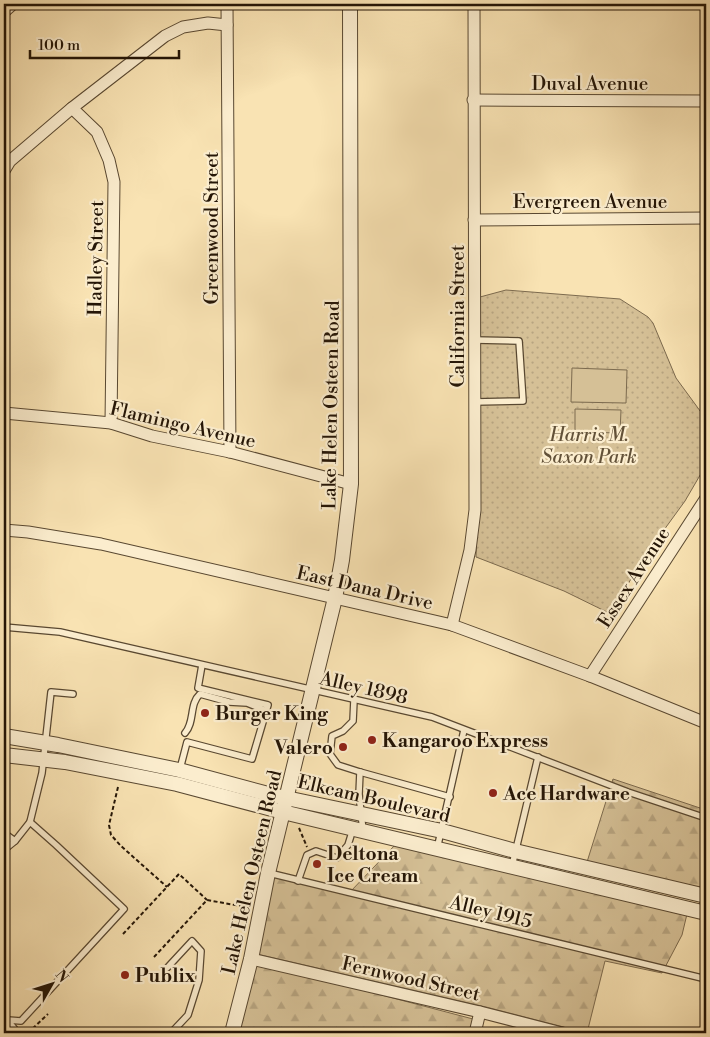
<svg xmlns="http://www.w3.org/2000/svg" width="710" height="1037" font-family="'Libre Bodoni',serif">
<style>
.forest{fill:url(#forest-firs);stroke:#7c6a4e}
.park{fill:url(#park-dots);stroke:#7c6a4e}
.garden{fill:#d5c096;stroke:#7c6a4e}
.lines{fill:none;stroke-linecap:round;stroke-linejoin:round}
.service-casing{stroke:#594831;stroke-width:8}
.minor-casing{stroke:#594831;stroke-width:13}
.tertiary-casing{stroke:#594831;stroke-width:16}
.path{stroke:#241506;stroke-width:2;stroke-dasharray:4 2.5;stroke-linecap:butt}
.service{stroke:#fbedce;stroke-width:5.5}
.minor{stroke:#fbedce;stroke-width:11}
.tertiary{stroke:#fbedce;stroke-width:14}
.poi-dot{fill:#8f2418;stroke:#fbedce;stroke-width:2}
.labels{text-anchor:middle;stroke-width:4.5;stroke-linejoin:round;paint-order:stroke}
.street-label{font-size:19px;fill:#241506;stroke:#fbedce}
.park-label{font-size:19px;font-style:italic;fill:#625138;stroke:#fbedce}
.poi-label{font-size:19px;font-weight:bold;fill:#241506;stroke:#fbedce;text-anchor:start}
</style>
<defs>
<pattern id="forest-firs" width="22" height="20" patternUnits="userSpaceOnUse" patternTransform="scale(1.25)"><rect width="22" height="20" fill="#d5c096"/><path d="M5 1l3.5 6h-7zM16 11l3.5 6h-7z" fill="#b7a480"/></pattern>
<pattern id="park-dots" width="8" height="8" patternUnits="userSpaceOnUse" patternTransform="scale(1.25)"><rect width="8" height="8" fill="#d5c096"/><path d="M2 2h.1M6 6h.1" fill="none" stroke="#b7a480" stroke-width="1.8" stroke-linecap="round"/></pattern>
</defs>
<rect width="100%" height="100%" fill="#f9e3b3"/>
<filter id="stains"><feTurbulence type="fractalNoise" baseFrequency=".004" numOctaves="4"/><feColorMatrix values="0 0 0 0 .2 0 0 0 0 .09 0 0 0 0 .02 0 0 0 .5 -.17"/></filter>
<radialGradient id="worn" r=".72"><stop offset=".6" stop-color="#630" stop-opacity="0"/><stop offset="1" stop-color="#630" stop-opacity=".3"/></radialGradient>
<g class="forest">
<polygon points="613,779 706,810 706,891 587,862"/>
<polygon points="395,845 687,914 682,935 662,973 605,961 587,1033 486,1007 257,954 273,875 350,892"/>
<polygon points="255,965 374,993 473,1019 469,1033 238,1033"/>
</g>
<polygon class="park" points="506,290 620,299 648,317 653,323 676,378 706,419 706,465 685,501 640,563 611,614 564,591 476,557 479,481 480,297"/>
<g class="garden">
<polygon points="572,368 627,370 626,403 571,402"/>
<polygon points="575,409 621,410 620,433 575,432"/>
</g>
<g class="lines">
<g class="service-casing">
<g id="service">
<polyline points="474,402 523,401 519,341 475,340"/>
<polyline points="4,627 60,632 432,717 628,792 706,818"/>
<polyline points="354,700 353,721 343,731 332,736 330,754 338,765 360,772 450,797"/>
<path d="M185,733C195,722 189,704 200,694L229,702L247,703L267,711"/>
<polyline points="180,769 187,742 252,759 268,705 198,688 202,665"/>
<polyline points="360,772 359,794 363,831"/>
<polyline points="4,833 15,841"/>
<polyline points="437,849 464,730"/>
<polyline points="4,850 15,841 30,822 42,773 51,692 73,694"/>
<polyline points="512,866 538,757"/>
<polyline points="269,873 706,979"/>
<polyline points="298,881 307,855 316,851 337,858 348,845 353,829"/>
<polyline points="167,968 192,941 201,951 199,980 188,1015 171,1033"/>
<polyline points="4,1016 18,1033"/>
<polyline points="4,1024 8,1020 21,1021 124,909 56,845 30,822"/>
</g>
</g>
<g class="minor-casing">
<g id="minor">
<polyline points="227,4 230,452"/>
<polyline points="4,12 13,4"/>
<polyline points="473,100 706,101"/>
<polyline points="72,108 97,132 109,160 114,182 111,423"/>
<polyline points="4,171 10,161 72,108 165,36 183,27 208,23 227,25"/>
<polyline points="474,220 706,218"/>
<polyline points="4,413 111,423 152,436 230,452 351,484"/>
<polyline points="4,530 28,532 101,544 452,625 590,676 706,723"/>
<polyline points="452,625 470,550 475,510 474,4"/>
<polyline points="590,676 706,498"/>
<polyline points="251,959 480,1012 562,1033"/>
<polyline points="475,1033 480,1012"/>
</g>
</g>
<g class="tertiary-casing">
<g id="tertiary">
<polyline points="4,736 58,745 179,770 272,795 442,831 515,851 706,896"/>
<polyline points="4,755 65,762 177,784 283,812 706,913"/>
<polyline points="232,1033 251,959 268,873 335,598 342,560 351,484 350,4"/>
</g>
</g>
<g class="path">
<polyline points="118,787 109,825 111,835 121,846 167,887"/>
<polyline points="299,828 307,847"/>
<polyline points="123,934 179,874 207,900"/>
<polyline points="154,957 207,900 246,907"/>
<polyline points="28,1033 48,1014"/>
</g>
<use href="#service" class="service"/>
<use href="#minor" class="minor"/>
<use href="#tertiary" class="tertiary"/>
</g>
<g class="poi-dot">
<circle cx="205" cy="713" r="5"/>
<circle cx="372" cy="740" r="5"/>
<circle cx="343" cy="747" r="5"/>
<circle cx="493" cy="793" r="5"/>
<circle cx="317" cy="864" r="5"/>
<circle cx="125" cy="975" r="5"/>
</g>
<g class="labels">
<g class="street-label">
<text x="590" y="90">Duval Avenue</text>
<text x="590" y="208">Evergreen Avenue</text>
<text transform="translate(211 228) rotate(-90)" y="7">Greenwood Street</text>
<text transform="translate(95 258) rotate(-89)" y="7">Hadley Street</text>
<text transform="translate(457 316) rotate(-90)" y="7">California Street</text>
<text transform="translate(330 405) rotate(-89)" y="7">Lake Helen Osteen Road</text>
<text transform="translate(183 424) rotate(13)" y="7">Flamingo Avenue</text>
<text transform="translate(633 577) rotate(-57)" y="7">Essex Avenue</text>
<text transform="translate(365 587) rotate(13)" y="7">East Dana Drive</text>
<text transform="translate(364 687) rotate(13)" y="7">Alley 1898</text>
<text transform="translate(374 798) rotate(13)" y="7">Elkcam Boulevard</text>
<text transform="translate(251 872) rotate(-77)" y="7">Lake Helen Osteen Road</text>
<text transform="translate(491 911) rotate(14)" y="7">Alley 1915</text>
<text transform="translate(411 978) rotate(13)" y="7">Fernwood Street</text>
</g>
<g class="park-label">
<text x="589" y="441">Harris M.<tspan x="589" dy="22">Saxon Park</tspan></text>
</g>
<g class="poi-label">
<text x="215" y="720">Burger King</text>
<text x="382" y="747">Kangaroo Express</text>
<text x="333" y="754" text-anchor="end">Valero</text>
<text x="503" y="800">Ace Hardware</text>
<text x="327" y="860">Deltona<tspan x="327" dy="22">Ice Cream</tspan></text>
<text x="135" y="982">Publix</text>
</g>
</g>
<rect width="710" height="1037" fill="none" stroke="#f9e3b3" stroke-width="20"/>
<rect x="5" y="5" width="700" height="1027" fill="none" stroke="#241506" stroke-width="2.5"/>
<rect x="10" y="10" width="690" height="1017" fill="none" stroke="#241506"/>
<g transform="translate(52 984) rotate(51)" stroke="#fbedce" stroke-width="4" paint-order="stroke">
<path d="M0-4L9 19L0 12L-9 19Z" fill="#241506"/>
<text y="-8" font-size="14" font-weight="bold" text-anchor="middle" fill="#241506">N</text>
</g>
<path d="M30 50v8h149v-8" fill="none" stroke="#241506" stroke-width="2.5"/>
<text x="38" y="50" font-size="15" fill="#241506" stroke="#fbedce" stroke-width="4" paint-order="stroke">100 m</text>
<rect width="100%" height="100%" filter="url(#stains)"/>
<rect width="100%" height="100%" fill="url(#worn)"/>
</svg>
